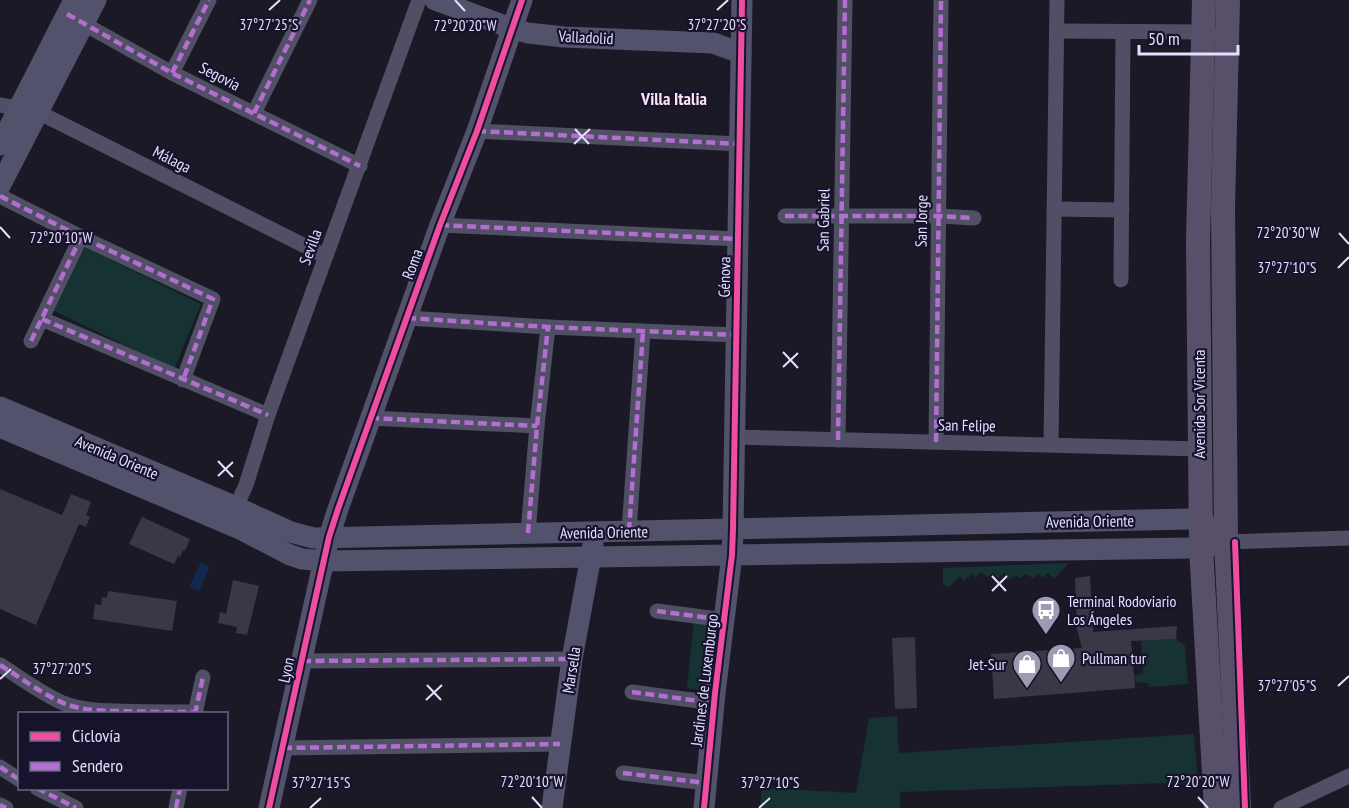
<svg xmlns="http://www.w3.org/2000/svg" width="1349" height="808" font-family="'PT Sans Narrow',sans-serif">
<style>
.green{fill:#173233}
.water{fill:#13284d}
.building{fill:#3a3847}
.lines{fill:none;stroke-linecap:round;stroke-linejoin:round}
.street{stroke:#504f66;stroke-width:15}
.secondary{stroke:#53526c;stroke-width:21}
.primary{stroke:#58506a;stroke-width:24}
.quiet{stroke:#b36fd0;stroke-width:4.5;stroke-dasharray:9 4.5;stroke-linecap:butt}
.cycleway-casing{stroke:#17132c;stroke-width:10}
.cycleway{stroke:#ef4d9e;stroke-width:6}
.ticks{fill:none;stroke:#e3dffe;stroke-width:2}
.labels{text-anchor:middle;stroke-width:4.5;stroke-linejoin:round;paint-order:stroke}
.street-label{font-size:16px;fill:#e3dffe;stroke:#17132c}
.poi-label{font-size:16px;fill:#e3dffe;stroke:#17132c;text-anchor:start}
.neighbourhood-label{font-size:18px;font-weight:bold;fill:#fee1f3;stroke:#17132c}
.ticks-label{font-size:15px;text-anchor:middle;fill:#e3dffe;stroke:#17132c;stroke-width:4.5;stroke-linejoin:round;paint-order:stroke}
</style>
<rect width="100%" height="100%" fill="#1b1926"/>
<g class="green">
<polygon points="85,247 201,304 174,369 54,311"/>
<polygon points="1069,563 1054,579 1048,573 1043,578 1038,574 1033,579 1027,574 1020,578 1015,575 1010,580 1004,573 998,578 993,573 987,577 981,572 976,578 971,574 964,581 960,576 949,587 943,585 943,568"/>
<polygon points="694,620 720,624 715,693 687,688"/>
<polygon points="1176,639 1185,646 1188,684 1149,687 1148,683 1135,682 1134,675 1143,674 1141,640"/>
<polygon points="897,716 899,753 1194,734 1198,782 900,792 900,808 760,808 762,788 856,793 869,718"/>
</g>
<polygon class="water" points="201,562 210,567 199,591 189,587"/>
<g class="building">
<polygon points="0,489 62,515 71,494 91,502 86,515 90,517 86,527 79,524 36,625 0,609"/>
<polygon points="142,517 190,539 185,551 183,550 180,557 178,556 174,564 129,544"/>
<polygon points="1090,576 1093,632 1177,626 1176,639 1131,641 1135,688 994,699 991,654 1082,648 1077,629 1075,578"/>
<polygon points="233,580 259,586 247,635 236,633 237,627 218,623 220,612 226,614"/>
<polygon points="108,591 177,601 172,631 93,619 95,604 101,605 102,597 107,598"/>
<polygon points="915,637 917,708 895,709 892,638"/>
</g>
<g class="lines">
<g class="street">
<polyline points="77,20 172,73 360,166"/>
<polyline points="1057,31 1209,32"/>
<polyline points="172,73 209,0"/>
<polyline points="0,105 38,112 325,256"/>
<polyline points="254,113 310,0"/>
<polyline points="477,131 740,144"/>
<polyline points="0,196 81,237 213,299 183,380"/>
<polyline points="1054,209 1122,210"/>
<polyline points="785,216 939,216 974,218"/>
<polyline points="440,225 738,239"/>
<polyline points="1121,280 1123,33"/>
<polyline points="407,318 548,327 736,335"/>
<polyline points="42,319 268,415"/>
<polyline points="31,341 81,237"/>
<polyline points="370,418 537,426"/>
<polyline points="734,437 1200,449"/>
<polyline points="838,440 845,0"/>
<polyline points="936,442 941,0"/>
<polyline points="1051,445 1057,0"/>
<polyline points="236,507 246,485 268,415 419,0"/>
<polyline points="629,531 643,331"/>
<polyline points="528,533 537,426 548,327"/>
<polyline points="1226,542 1349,538"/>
<polyline points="657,611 725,620"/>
<polyline points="302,661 572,659"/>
<path d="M0,665C21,678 41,693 63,703C80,710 100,711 117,711C143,712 169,712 196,712"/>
<polyline points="632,692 714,703"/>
<polyline points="195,714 203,677"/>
<polyline points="283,748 560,744"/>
<polyline points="0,767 20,780"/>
<polyline points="623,773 706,783"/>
<polyline points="37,788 76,808"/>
<polyline points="0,805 6,808"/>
<polyline points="176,808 180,788"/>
<polyline points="1281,808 1349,776"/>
</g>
<g class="secondary">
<polyline points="435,0 511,28 528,33 564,37 713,43 741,53"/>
<polyline points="0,145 74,0"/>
<polyline points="0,186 96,0"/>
<polyline points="0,407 236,507 291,532 313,538 1190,519 1201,519 1212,530"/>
<polyline points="0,427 240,529 290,555 302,559 324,561 1191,548 1201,548 1217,544"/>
<polyline points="269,808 329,537 338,509 440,225 477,131 522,0"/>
<polyline points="552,808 572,659 593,545"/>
<polyline points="704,808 715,693 732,555 733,529 742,0"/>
</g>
<g class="primary">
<polyline points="1204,0 1198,241 1201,548 1216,808"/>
<polyline points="1228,0 1223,207 1226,542 1239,808"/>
</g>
<g class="quiet">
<polyline points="67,14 172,73 360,166"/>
<polyline points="172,73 209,0"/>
<polyline points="254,113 310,0"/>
<polyline points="477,131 740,144"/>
<polyline points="0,196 81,237 213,299 183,380"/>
<polyline points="785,216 939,216 974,218"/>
<polyline points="440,225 738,239"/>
<polyline points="407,318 548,327 736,335"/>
<polyline points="42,319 268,415"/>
<polyline points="31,341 81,237"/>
<polyline points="370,418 537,426"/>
<polyline points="838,440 845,0"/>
<polyline points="936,442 941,0"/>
<polyline points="629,531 643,331"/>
<polyline points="528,533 537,426 548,327"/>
<polyline points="657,611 725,620"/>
<polyline points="302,661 572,659"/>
<path d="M0,665C21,678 41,693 63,703C80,710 100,711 117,711C143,712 169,712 196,712"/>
<polyline points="632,692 714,703"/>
<polyline points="195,714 203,677"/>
<polyline points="283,748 560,744"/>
<polyline points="0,767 20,780"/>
<polyline points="623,773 706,783"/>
<polyline points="37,788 76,808"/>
<polyline points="0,805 6,808"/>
<polyline points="176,808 180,788"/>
</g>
<g class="cycleway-casing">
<g id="cycleway">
<polyline points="1235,542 1245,808"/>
<polyline points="269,808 329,537 338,509 440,225 477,131 522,0"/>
<polyline points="704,808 715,693 732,555 733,529 742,0"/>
</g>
</g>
<use href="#cycleway" class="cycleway"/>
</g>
<path class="ticks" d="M455,0L465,11M269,10L280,0M717,10L728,0M575,129L589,144M574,144L590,129M0,227L10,238M1339,233L1349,244M1338,268L1349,257M783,352L798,368M783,367L798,353M218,461L233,477M218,476L233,462M992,576L1006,591M992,591L1007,576M0,679L11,669M427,685L441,700M1338,686L1349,676M426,700L442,685M532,797L542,808M1198,797L1208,808M310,808L321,798M759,808L770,798"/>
<defs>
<g id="bus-pin" transform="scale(1.5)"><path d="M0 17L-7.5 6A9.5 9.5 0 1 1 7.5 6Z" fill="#9d9ab2" stroke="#17132c"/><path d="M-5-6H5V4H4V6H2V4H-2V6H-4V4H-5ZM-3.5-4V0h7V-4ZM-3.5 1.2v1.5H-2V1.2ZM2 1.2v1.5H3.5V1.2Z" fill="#fff"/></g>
<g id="shop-pin" transform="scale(1.5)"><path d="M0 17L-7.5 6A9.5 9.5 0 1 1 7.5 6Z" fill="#9d9ab2" stroke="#17132c"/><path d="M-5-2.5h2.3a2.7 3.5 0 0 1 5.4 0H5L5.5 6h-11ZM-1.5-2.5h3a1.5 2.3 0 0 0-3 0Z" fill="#fff"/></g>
</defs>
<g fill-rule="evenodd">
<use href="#bus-pin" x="1046" y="610"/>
<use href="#shop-pin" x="1061" y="658"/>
<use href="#shop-pin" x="1027" y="664"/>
</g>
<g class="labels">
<g class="street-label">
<text transform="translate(586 37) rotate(3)" y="6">Valladolid</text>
<text transform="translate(220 76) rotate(27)" y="6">Segovia</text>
<text transform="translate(172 159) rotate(27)" y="6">Málaga</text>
<text transform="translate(823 220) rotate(-89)" y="6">San Gabriel</text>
<text transform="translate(921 221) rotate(-89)" y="6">San Jorge</text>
<text transform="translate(310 247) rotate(-70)" y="6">Sevilla</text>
<text transform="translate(412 264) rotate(-70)" y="6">Roma</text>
<text transform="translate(724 277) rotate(-89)" y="6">Génova</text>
<text transform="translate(1199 404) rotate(-90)" y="6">Avenida Sor Vicenta</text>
<text transform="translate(967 425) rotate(1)" y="6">San Felipe</text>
<text transform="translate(117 457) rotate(23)" y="6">Avenida Oriente</text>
<text transform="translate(1090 521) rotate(-1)" y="6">Avenida Oriente</text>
<text transform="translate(604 532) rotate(-1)" y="6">Avenida Oriente</text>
<text transform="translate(286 670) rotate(-77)" y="6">Lyon</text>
<text transform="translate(571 670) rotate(-81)" y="6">Marsella</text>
<text transform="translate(704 680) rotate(-83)" y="6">Jardines de Luxemburgo</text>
</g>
<g class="poi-label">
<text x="1067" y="607">Terminal Rodoviario<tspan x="1067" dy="18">Los Ángeles</tspan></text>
<text x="1082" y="664">Pullman tur</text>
<text x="1006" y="670" text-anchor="end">Jet-Sur</text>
</g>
<g class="neighbourhood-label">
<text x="674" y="105">Villa Italia</text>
</g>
</g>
<g class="ticks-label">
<text x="269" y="30">37°27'25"S</text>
<text x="717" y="30">37°27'20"S</text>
<text x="465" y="31">72°20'20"W</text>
<text x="1288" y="238">72°20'30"W</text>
<text x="61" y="243">72°20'10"W</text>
<text x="1287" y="273">37°27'10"S</text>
<text x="62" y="674">37°27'20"S</text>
<text x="1287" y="691">37°27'05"S</text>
<text x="532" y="787">72°20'10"W</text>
<text x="1198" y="787">72°20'20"W</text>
<text x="321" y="788">37°27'15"S</text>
<text x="770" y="788">37°27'10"S</text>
</g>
<rect x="18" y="712" width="210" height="78" fill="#17132c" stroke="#696580" stroke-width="1.5"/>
<rect x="30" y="732" width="30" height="9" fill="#ef4d9e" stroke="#696580" stroke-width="1.5"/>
<text x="72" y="742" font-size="18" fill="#e3dffe">Ciclovía</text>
<rect x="30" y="762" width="30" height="9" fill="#b36fd0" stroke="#696580" stroke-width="1.5"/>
<text x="72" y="772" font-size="18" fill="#e3dffe">Sendero</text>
<path d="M1139 45v9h99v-9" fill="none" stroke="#e3dffe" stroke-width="3"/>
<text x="1148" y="45" font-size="18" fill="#e3dffe" stroke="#17132c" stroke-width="4.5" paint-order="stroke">50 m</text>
</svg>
